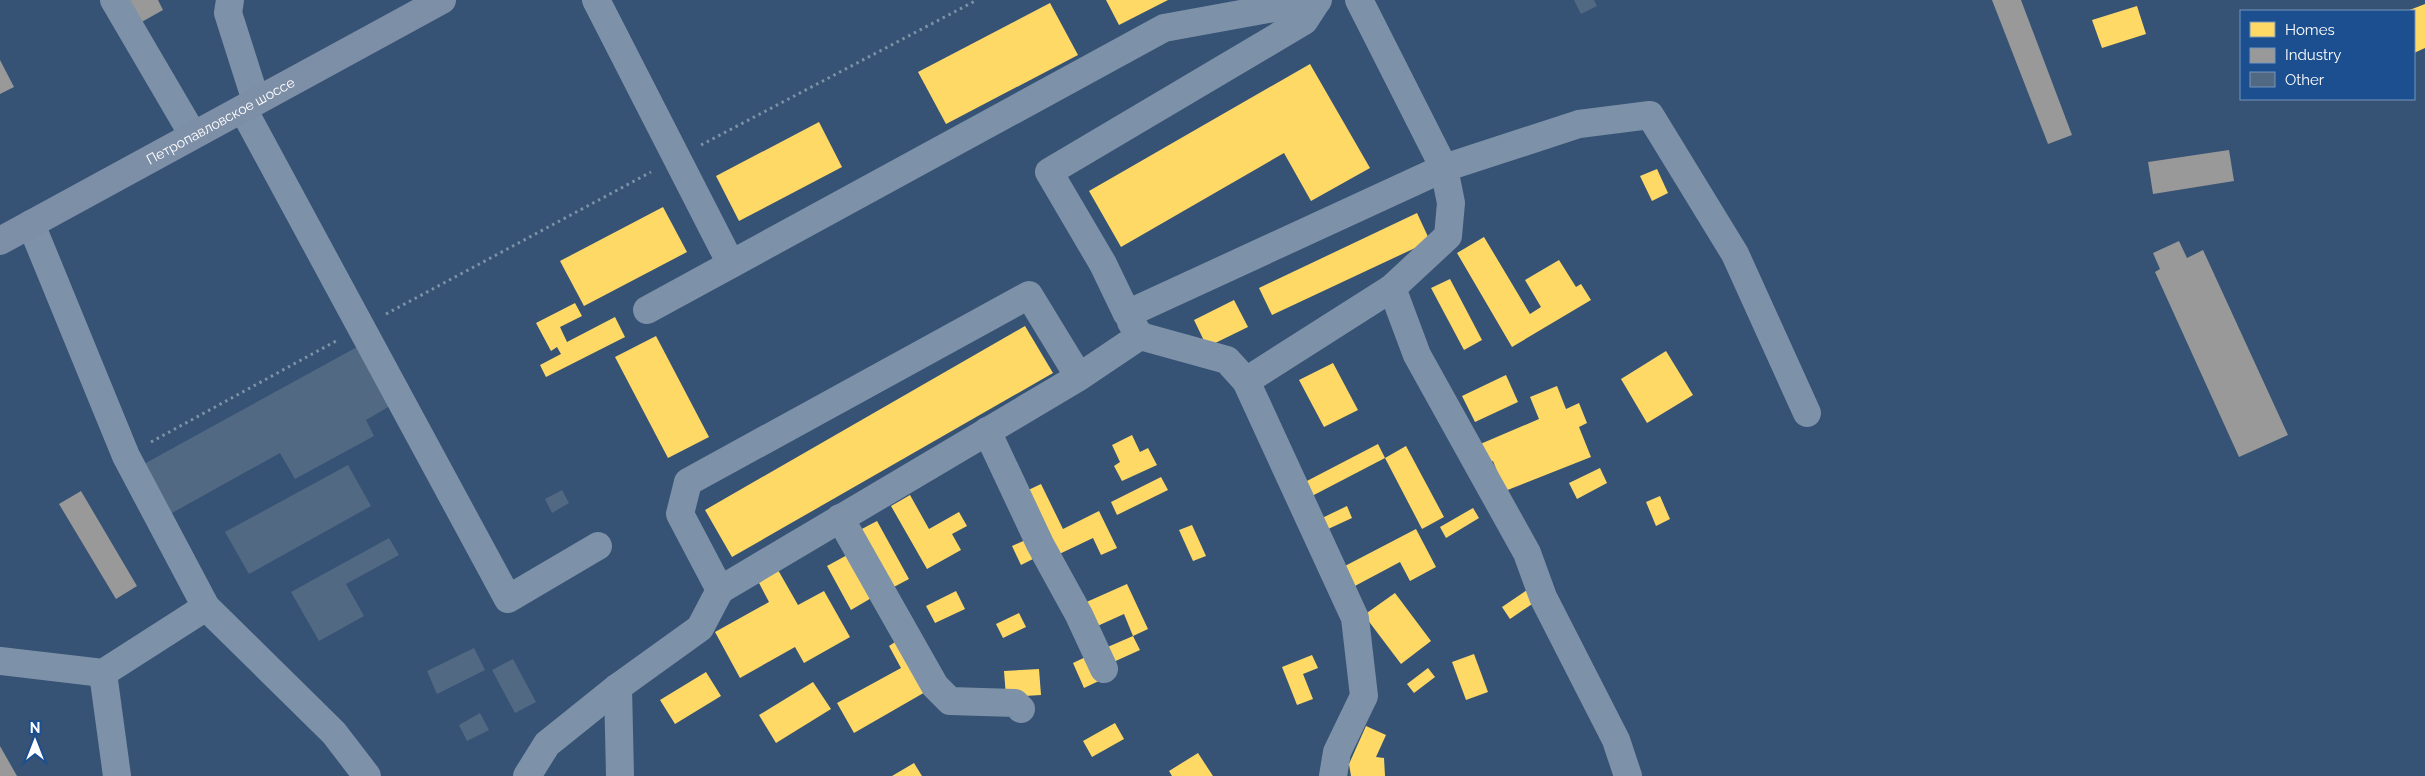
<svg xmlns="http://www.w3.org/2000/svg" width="2425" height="776" font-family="Raleway,sans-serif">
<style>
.homes{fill:#ffd966}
.industry{fill:#999}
.building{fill:#526984}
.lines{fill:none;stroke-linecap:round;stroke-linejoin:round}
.path{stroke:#7d92a8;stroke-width:3;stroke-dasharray:2.5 4;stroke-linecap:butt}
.minor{stroke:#7d92a8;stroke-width:28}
.major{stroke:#7d8ea7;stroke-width:28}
.labels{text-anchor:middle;stroke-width:5;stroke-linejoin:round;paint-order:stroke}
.street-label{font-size:14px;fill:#fff;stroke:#1b4f8f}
</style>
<rect width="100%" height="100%" fill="#365274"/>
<g class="homes">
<polygon points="1106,0 1168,0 1119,25"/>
<polygon points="1050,3 1078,55 946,124 918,72"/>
<polygon points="2425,4 2425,48 2414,53 2414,11 2407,11"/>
<polygon points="2137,6 2146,34 2102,48 2092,20"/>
<polygon points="1310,64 1370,168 1311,201 1284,153 1121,247 1089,191"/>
<polygon points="819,122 842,167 739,221 716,176"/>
<polygon points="1657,169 1668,193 1652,201 1640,176"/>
<polygon points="663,207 687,252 584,306 560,261"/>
<polygon points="1417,213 1430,241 1272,315 1259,288"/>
<polygon points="1484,237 1530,314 1541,307 1525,280 1559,260 1576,287 1581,284 1591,300 1512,347 1457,253"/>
<polygon points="1450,279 1482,340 1464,350 1431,288"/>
<polygon points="1234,300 1248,327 1207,347 1194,320"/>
<polygon points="575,303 582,316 560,327 567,342 615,317 625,337 546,377 540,365 561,354 557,347 551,351 536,323"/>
<polygon points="1025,326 1053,373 732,557 705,510"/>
<polygon points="656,336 709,437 668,458 615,357"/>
<polygon points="1666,351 1693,395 1647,423 1621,379"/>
<polygon points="1333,363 1358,410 1324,427 1299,380"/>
<polygon points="1506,375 1518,402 1475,422 1462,396"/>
<polygon points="1557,386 1566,409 1579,403 1587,423 1579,427 1591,457 1505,491 1493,461 1488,463 1478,445 1539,419 1530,397"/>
<polygon points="1132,435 1140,452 1148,448 1157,465 1122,481 1114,466 1120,462 1112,445"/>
<polygon points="1378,444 1385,458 1312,496 1305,482"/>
<polygon points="1406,446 1444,517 1422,529 1385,458"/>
<polygon points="1600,468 1607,483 1577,499 1569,483"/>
<polygon points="1161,477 1168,490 1117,515 1111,502"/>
<polygon points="1041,484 1063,529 1099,511 1117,548 1101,555 1093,538 1053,557 1022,493"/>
<polygon points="910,495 929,529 959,512 967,526 952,534 961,550 927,569 891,506"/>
<polygon points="1660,496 1670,519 1656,526 1646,502"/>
<polygon points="1347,506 1352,518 1326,530 1320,519"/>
<polygon points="1473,508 1479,518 1446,538 1440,527"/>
<polygon points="877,521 909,579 890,589 858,531"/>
<polygon points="1192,525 1206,556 1193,561 1179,530"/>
<polygon points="1416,529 1436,567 1410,581 1400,562 1353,587 1343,567"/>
<polygon points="1030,538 1039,556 1021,565 1012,546"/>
<polygon points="849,554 873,597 851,610 827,566"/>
<polygon points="778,570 798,605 824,591 850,637 804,663 795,647 740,678 715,632 769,602 758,581"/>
<polygon points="1127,584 1148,629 1133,636 1140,650 1109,664 1103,649 1133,636 1124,614 1093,628 1082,604"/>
<polygon points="1527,590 1535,602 1510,619 1502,607"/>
<polygon points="956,591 965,609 935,623 926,606"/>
<polygon points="1395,593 1431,641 1401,664 1364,615"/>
<polygon points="1019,613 1026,627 1003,638 996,624"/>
<polygon points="898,640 927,691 854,733 837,703 901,668 889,646"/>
<polygon points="1092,654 1103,679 1084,688 1073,663"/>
<polygon points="1474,654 1488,692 1466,700 1452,662"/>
<polygon points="1312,655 1318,668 1303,674 1313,699 1297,705 1282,667"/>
<polygon points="1428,668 1435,677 1414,693 1407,684"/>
<polygon points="1039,669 1041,695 1006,697 1004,671"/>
<polygon points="706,672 721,696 675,724 660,700"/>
<polygon points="813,682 831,709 776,743 759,715"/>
<polygon points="1115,723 1124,739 1092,757 1083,741"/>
<polygon points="1366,726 1386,735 1376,757 1384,758 1385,776 1351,776 1349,764"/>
<polygon points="1198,753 1213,776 1172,776 1169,771"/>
<polygon points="914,763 922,776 892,776"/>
</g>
<g class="industry">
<polygon points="130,0 158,0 163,10 138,24"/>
<polygon points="1992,0 2021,0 2072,135 2048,144"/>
<polygon points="0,60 14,87 0,94"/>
<polygon points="2229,150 2234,181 2153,194 2148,162"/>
<polygon points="2179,241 2187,258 2203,250 2288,435 2239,457 2155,272 2160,269 2153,253"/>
<polygon points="81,491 137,586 116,599 59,504"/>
<polygon points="0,746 17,776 0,776"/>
</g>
<g class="building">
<polygon points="1574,0 1594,0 1597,6 1581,14"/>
<polygon points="357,347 390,406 366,420 374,436 295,479 280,453 172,513 144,464"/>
<polygon points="348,465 371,506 249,574 225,532"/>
<polygon points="562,490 569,503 552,513 545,499"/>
<polygon points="389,538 399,555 346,584 364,616 319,641 291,592"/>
<polygon points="474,648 485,670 437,694 427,671"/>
<polygon points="513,659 536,702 515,713 492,670"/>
<polygon points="480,713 489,730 467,741 459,725"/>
</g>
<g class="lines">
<g class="path">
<polyline points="701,145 977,0"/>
<polyline points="386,314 651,172"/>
<polyline points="151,442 336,341"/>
</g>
<g class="minor">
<polyline points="114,0 193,135"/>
<polyline points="230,0 228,13 256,101"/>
<polyline points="596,0 731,264"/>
<polyline points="1317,1 1304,21 1049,172 1103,264 1127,314 1444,168 1579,124 1650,115 1735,254 1807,413"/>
<polyline points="243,109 508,599 598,546"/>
<polyline points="31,224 126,456 206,607 334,733 367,776"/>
<polyline points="1392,288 1417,355 1527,553 1543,597 1616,740 1628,776"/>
<polyline points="647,310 1164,28 1318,0"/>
<polyline points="1131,322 1140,336 1227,360 1246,381"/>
<polyline points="1079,377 1029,295 688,482 680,514 720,590 1079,377 1140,336"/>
<polyline points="987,431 1040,544 1079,615 1104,669"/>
<polyline points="840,518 935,686 950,701 1015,703 1021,709"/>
<polyline points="0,661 103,673 206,607"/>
<polyline points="103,673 117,776"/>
<polyline points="618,687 620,776"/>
<polyline points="527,776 547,744 618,687 700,628 720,590"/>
<polyline points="1333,776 1337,752 1364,696 1355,618 1246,381 1392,288 1448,236 1451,203 1444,168 1359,0"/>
</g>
<path class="major" id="s1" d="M0,241L442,0"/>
</g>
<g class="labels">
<g class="street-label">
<text dy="5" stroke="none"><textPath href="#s1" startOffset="251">Петропавловское шоссе</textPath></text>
</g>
</g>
<rect x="2240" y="10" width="175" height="90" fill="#1b4f8f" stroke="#7695bc"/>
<rect x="2250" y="22" width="25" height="15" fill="#ffd966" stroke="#7695bc"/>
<text x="2285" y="35" font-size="15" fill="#ffffff">Homes</text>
<rect x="2250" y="48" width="25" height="15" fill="#999999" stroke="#7695bc"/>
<text x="2285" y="60" font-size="15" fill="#ffffff">Industry</text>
<rect x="2250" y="72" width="25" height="15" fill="#526984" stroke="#7695bc"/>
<text x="2285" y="85" font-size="15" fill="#ffffff">Other</text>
<g transform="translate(35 741)" stroke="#1b4f8f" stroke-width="4" paint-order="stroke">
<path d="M0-4L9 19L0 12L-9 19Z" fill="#ffffff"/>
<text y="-8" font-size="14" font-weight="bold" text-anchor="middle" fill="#ffffff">N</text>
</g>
</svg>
